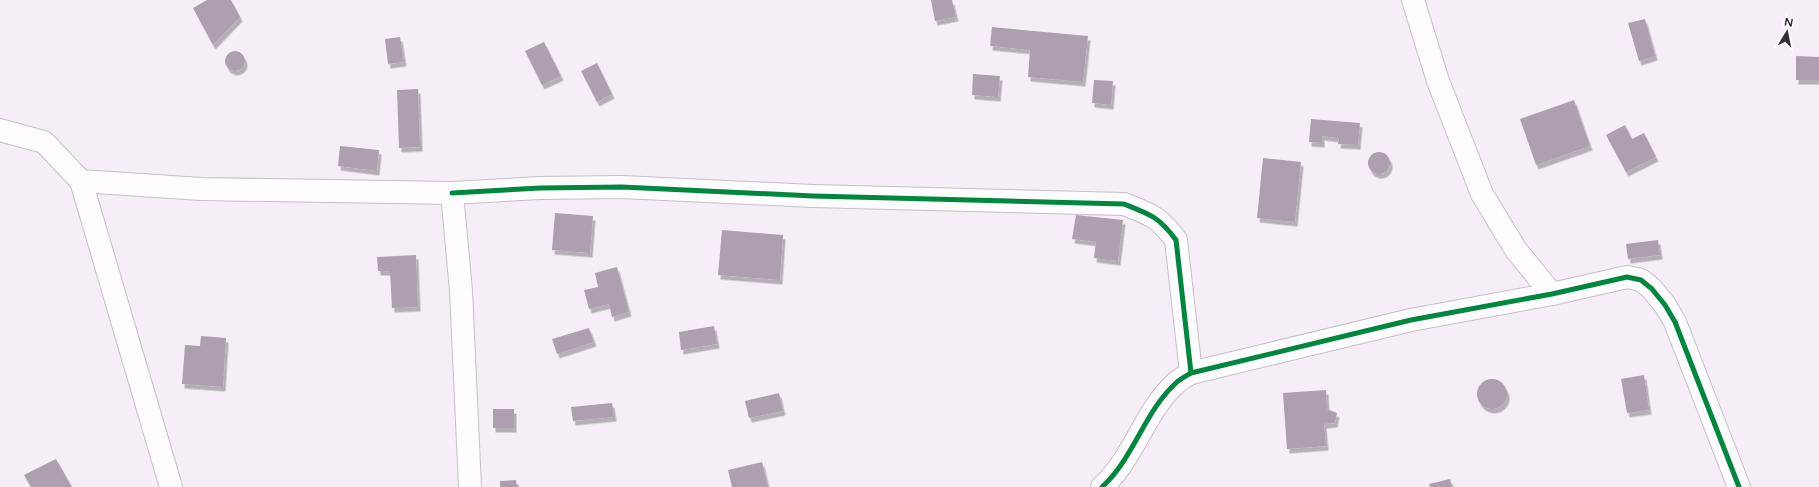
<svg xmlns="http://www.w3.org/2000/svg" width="1819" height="487" font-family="'Varela Round',sans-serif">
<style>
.building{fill:#ad9faf;filter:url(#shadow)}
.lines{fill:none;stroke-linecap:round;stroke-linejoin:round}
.minor-casing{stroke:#c5bfc6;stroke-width:24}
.minor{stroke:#fefcfe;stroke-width:22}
.cycleway-casing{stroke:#fefcff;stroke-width:8}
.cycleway{stroke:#00873e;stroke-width:5}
</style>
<defs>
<filter id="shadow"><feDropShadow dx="2.5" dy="4.5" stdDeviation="0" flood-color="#0004"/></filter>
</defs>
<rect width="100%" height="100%" fill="#f5eef6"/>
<g class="building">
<polygon points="207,0 231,0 240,17 213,45 193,8"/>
<polygon points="931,0 952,0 956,17 935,21"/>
<polygon points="1645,19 1655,56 1639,61 1628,23"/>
<polygon points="992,27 1088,36 1083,82 1028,77 1030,50 990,46"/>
<polygon points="400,37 404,62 388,64 385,39"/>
<polygon points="544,42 561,76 542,85 525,51"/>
<circle cx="235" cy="61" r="10"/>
<polygon points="1796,56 1819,57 1819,80 1796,80"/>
<polygon points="597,63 612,94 597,102 581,71"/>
<polygon points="973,74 1000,76 998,97 972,95"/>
<polygon points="1094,80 1113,81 1111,105 1092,103"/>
<polygon points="418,89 420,147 399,148 397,90"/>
<polygon points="1574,100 1590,146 1536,165 1520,119"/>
<polygon points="1311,119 1360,123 1358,145 1338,144 1339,138 1322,136 1322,143 1309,142"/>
<polygon points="1625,125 1632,139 1644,133 1656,157 1626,172 1606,135"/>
<polygon points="340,146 379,150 377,171 338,166"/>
<circle cx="1379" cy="163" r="11"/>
<polygon points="1263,158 1301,162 1295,222 1257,218"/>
<polygon points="555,213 593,216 590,253 552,250"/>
<polygon points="1076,215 1123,220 1118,261 1094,258 1096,242 1072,239"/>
<polygon points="722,230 783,235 780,280 718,275"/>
<polygon points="1658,240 1660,255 1628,259 1626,244"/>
<polygon points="416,255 418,307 392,308 390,271 378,271 377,257"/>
<polygon points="617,267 629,312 612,317 609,304 589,309 584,290 598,287 595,273"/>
<polygon points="714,326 717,344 681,350 679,332"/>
<polygon points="589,328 594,342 557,354 552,339"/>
<polygon points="201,336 226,338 223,387 182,384 185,345 200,346"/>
<polygon points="1644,375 1649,410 1627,413 1621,379"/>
<circle cx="1492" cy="394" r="15"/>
<polygon points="1326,390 1327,409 1337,413 1335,423 1324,424 1326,446 1287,449 1283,393"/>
<polygon points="779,393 783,411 749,418 745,401"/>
<polygon points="612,403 614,417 573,421 571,407"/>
<rect x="493" y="409" width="21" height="19"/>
<polygon points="56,459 72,487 31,487 24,475"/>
<polygon points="762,462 768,487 732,487 728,470"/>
<polygon points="1450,479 1452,487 1430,487 1429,484"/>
<polygon points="516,480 517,487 500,487 500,481"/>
</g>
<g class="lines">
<g class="minor-casing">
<g id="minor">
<polyline points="1413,0 1438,81 1482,194 1516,250 1552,294"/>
<polyline points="0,130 44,142 81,181 171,487"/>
<polyline points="81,181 201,189 452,193 461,291 470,487"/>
<path d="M452,193L540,188L622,187L813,196L1124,204C1150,214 1159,217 1176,240L1191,373"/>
<path d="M1102,487C1134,458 1144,412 1176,383C1180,379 1186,376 1191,373L1411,320L1552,294L1627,277L1641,280L1652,289L1665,305L1675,322L1739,487"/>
</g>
</g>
<use href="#minor" class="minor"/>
<g class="cycleway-casing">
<g id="cycleway">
<path d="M452,193L540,188L622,187L813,196L1124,204C1150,214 1159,217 1176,240L1191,373"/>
<path d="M1102,487C1134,458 1144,412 1176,383C1180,379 1186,376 1191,373L1411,320L1552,294L1627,277L1641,280L1652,289L1665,305L1675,322L1739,487"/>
</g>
</g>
<use href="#cycleway" class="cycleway"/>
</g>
<g transform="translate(1787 32) rotate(10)" stroke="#fefcff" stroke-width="3" paint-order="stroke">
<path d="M0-3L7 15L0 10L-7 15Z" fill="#332e34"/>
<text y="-6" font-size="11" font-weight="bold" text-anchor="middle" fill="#332e34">N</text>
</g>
</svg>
